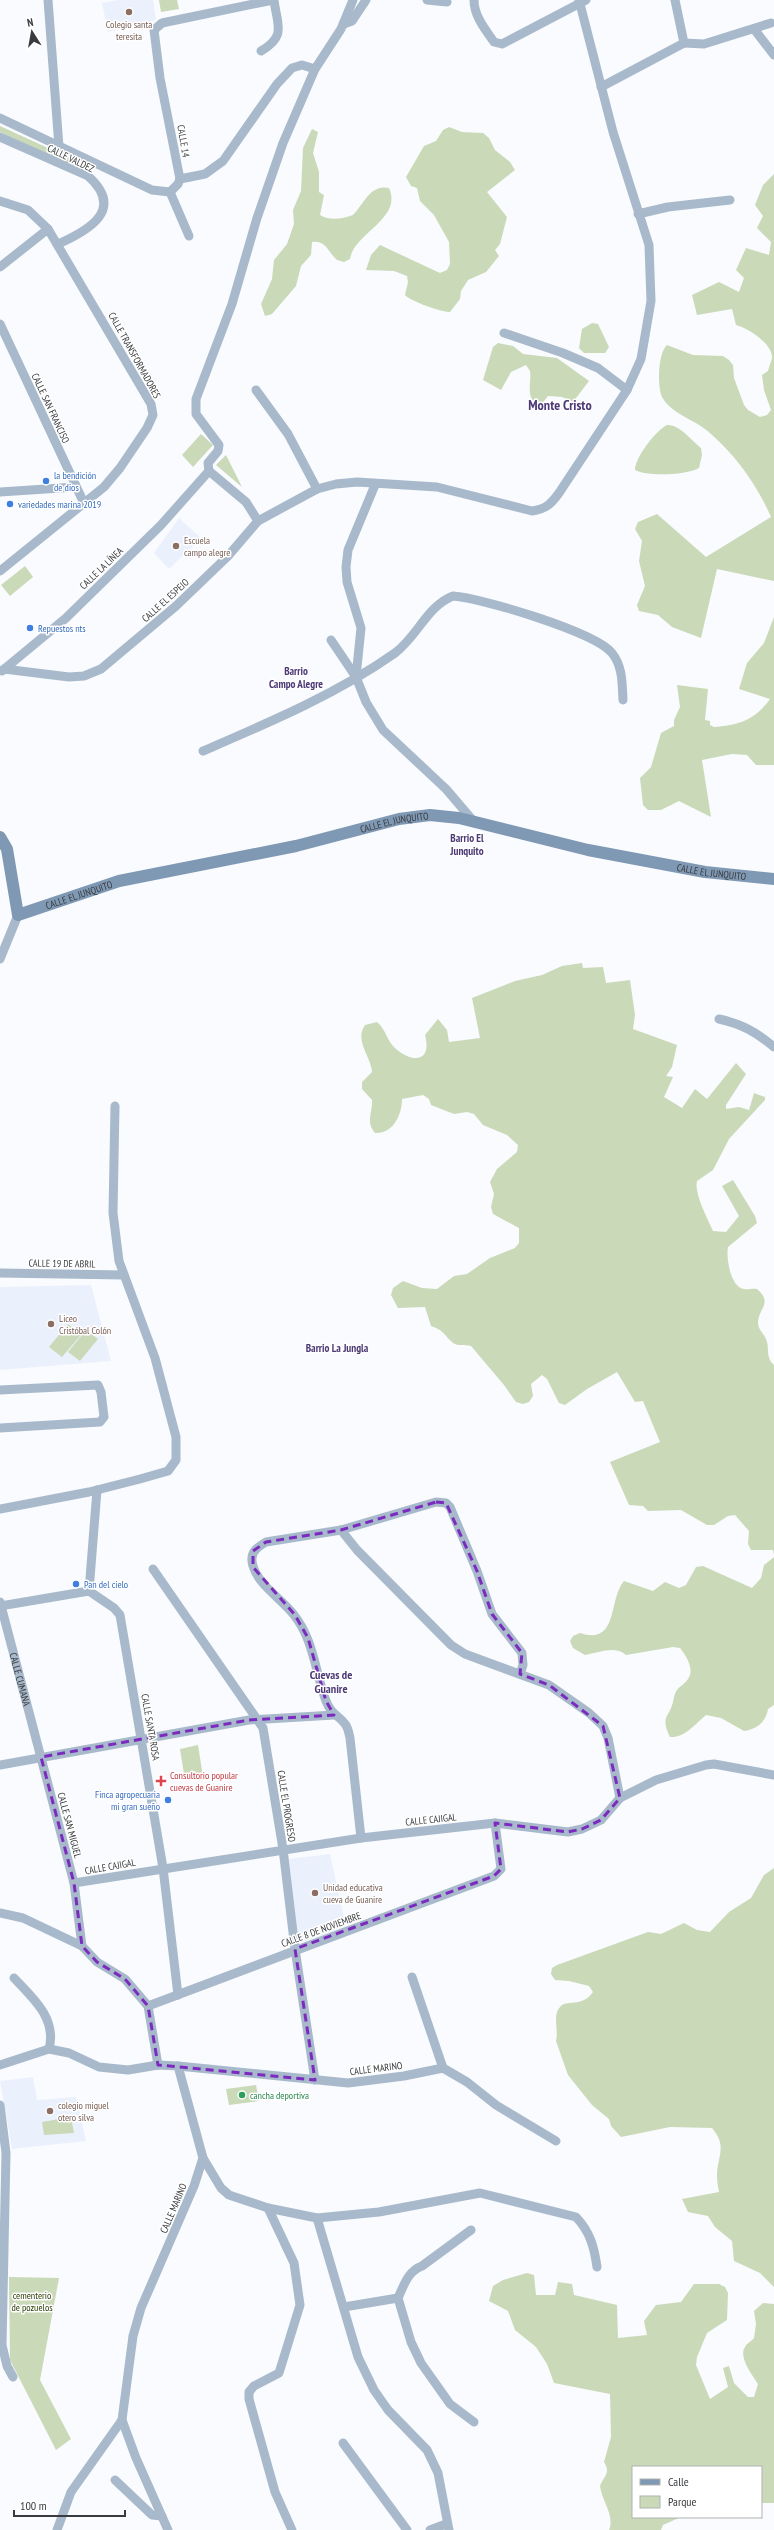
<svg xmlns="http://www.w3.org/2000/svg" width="774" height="2530" font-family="'PT Sans Narrow',sans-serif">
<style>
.built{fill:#ebf1fc}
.green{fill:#cad9b8}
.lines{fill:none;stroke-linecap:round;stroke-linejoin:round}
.street{stroke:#a8b9cb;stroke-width:9}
.secondary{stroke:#7f98b3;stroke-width:12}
.marked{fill:none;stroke:#7b2cbf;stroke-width:3;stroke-dasharray:8 5;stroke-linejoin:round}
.education-dot{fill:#8d6e63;stroke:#fff;stroke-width:1.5}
.shop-dot{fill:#3f7fe0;stroke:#fff;stroke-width:1.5}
.health-dot{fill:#e0444e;stroke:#fff;stroke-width:1.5}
.leisure-dot{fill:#2e9e5b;stroke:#fff;stroke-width:1.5}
.labels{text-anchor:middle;stroke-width:3;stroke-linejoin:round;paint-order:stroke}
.education-label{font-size:10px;fill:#785e54;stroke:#fff;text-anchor:start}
.street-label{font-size:10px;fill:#393b3e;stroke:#fff}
.shop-label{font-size:10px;fill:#366cbe;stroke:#fff;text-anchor:start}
.health-label{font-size:10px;fill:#be3a42;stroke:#fff;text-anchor:start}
.leisure-label{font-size:10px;fill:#27864d;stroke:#fff;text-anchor:start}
.park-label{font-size:10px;fill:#2c3f07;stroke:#fff}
.neighbourhood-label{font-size:11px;font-weight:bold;fill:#4c3975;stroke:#fff}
.quarter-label{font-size:12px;font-weight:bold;fill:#4c3975;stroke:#fff}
.district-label{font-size:14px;font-weight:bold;fill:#4c3975;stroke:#fff}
</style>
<rect width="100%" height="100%" fill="#f9fbfe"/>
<g class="built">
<polygon points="117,0 153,0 156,20 108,32 102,3"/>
<polygon points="179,518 201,538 169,569 154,553"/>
<polygon points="91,1285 111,1361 0,1370 0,1287"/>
<polygon points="330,1854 346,1927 297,1944 289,1859"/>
<polygon points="33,2077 37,2100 76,2097 86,2141 12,2149 0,2081"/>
</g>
<g class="green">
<polygon points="159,0 177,0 179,9 161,12"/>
<polygon points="0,126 72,159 69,165 0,132"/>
<path d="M449,127L462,132L483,133L489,138L495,150L510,162L515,170L487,192L507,217L500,244L495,250L499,256L486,272L468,280L461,291L460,299L450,312C441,312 410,301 405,295L408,282L407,276L394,271L366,270L371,255L380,245L440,273L447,270L450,264L449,242L434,215L420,201L417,188L411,186L406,177L424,146L436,141L443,130Z"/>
<path d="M312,129L318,132L313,153L319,172V192L324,195L320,215C330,221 342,219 353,215C364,204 370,184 389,188C403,219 354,233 350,259L344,262L337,260C328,252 326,240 312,242L311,255L301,266L296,286L272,314L265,316L261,304L272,279L274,260L287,244L294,224L293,210L301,191L303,148Z"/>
<path d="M774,174V581L717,569L701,638L672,627L658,615L639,611L637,605L645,586L639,561L642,541L635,529L638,522L657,514L706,557L771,517C757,485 737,457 711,434C697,420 672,415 662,397C657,386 658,353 667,345L693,355L723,356L729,360L733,365L734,378L744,405L748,410L760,417L767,415L771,410L764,390L762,375L768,371C769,367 771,362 772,358C773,344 748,328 736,325L732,309L697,315L692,295L719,282L739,292L744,278L736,270L746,248L769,255L771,242L757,228L763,216L755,205L763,185Z"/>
<polygon points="592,323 598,324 609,347 605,353 584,353 579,348 582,329"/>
<path d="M498,343L513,346L523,354L557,358L589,381L573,402L562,397L548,396L540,406C524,398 532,384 530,371L526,365L511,372L501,390L483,380L493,347Z"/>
<path d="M667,425C679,424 691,440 701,448L702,455L699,468C686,475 648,477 635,470C635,458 655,431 667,425Z"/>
<polygon points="201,434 213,445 193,467 182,455"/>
<polygon points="226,455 242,487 216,465"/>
<polygon points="25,566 33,577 10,596 1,585"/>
<path d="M774,617V765H756L747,755L732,754L702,760L711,817L679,801L661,810H648L643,805L640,778L651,767L661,733L674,726V720L680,707L677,685L708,689L705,720L710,721V725L714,727C739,725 755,720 770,699L739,689L747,663L764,643Z"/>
<path d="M582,963L583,968L603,967L606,983L630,980L635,1015L633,1029L677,1045L672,1067L666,1076L673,1077L664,1097L682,1108L695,1089L707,1099L736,1063L746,1074L726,1105V1109L739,1107L749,1110L754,1093L765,1097V1100L729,1139L713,1170L697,1181C694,1194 708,1219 713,1231L726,1232L739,1216L722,1186L733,1180L755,1216L757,1223L728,1247C726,1257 730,1287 744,1289C748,1290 752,1288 757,1289C773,1303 759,1308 758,1322C758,1330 763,1332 766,1339C770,1348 765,1357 774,1365V1555L773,1550H751L748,1544L749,1531L735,1515L728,1516L714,1525H707L681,1510L648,1511L643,1506L629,1505L610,1462L660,1442L643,1401L635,1402L617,1372L587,1389L565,1405L559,1403L547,1379L542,1375L531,1384L533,1396L529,1402L523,1404L516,1402L504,1385L471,1346C465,1344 457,1347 452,1342C443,1334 445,1331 431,1326L425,1307L398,1308L391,1295L393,1288L403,1281L422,1288L437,1289L454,1276L467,1274L490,1258L515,1248L519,1243V1228L493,1214L491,1207L494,1194L490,1182L497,1169L517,1152L518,1145L507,1135L483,1125L474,1114L467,1112L454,1114L431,1105L429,1099L423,1095L402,1099C402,1115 393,1134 375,1133C365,1121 373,1113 372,1100L362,1089V1082L372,1072C371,1056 354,1041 365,1025L377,1022C386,1029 387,1042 396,1049C414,1064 432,1061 425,1035L438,1019L447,1030L449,1042L480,1038L472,998L515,981L542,975L562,966Z"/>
<polygon points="68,1324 81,1335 62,1357 49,1347"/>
<polygon points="86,1330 98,1339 80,1361 68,1352"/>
<path d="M774,1557V1705L768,1709C766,1722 757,1729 744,1731L721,1718L706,1715C695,1724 685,1738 670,1737C660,1716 669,1718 673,1702C674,1698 674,1694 677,1690C680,1686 685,1684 688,1679C695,1670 686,1655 680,1648L673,1647L626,1655C614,1645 599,1653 585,1655L573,1648L570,1641L573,1636L580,1633C619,1646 608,1599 624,1581L653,1591L665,1582L679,1588L686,1585L696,1567L703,1566L752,1588L761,1578L764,1565Z"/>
<polygon points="198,1745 203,1777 185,1780 180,1749"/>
<path d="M774,1868V2287L760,2273L734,2261L732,2241L715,2227L708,2216L688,2212L682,2199L719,2192C718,2187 717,2181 717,2176C717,2156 728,2147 712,2128L670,2127L621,2137L611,2126L609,2119L592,2105L568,2075L556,2041C559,2030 552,2016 560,2007C566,1999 582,2008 593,1992L589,1986L569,1981L555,1980L551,1974L552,1968L557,1965L648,1932L661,1934L684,1923L697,1930L710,1932L729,1912L751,1898L764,1875Z"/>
<polygon points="256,2085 259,2101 229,2105 226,2089"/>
<polygon points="71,2117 74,2133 44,2135 42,2122"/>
<path d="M527,2273L534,2275L536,2295H555L558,2282L572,2284L574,2295L617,2305L618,2338L647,2335L644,2321L656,2305L681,2302L694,2284H719L725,2287L728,2293L727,2320L707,2333L697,2357L696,2365L710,2399L728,2387L723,2368L729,2366L734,2383L748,2397H754L758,2384C753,2376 738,2357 745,2347C747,2343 752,2341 754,2338L756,2324L754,2311L763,2303L774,2304V2503H761V2467H633V2517H681L663,2525L661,2530H609C615,2516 602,2501 600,2486C604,2476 611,2473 604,2462L611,2437L610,2394L554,2383L547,2364L536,2347L515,2330L508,2311L489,2301L493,2286L503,2280Z"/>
<polygon points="9,2277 59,2278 40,2380 71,2439 56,2450 10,2360"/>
</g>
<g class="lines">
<g class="street">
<polyline points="48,0 59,147"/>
<polyline points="427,0 447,2"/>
<path d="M474,0C474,16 485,29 494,42L502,44L586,0"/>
<polyline points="344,24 352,21 366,0"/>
<polyline points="754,29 774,55"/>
<polyline points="684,43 704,44 771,23"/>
<path d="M261,51C287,36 277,25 274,0"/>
<polyline points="601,87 684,43 675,0"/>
<polyline points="0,118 152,190 170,192 178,184 180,179 160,78 154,30 162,23 273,0"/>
<path d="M0,137L88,176C125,209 90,230 58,244"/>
<polyline points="180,179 205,174 223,161 277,84 292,68 302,65 315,69"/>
<polyline points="170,192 189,236"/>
<polyline points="0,201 28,210 48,229 151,404 153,415 147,428 120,468 104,487 0,571"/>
<polyline points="638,214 668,207 730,200"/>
<polyline points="0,267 48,229"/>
<polyline points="0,324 83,501"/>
<polyline points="504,333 563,353 598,368 627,390"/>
<polyline points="256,390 288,434 317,489"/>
<polyline points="209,471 208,463 218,451 219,445 196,414 196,399 232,304 257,218 283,143 315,69 341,29 353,0"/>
<polyline points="375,485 348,550 346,567 347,582 361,628 356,677 366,702 383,730 446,789 475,823"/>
<polyline points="0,492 76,487"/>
<path d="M258,521L317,489L336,484L357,482L437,487L532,511C546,509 551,504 559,493L627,390L641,359L651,301L649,245L613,132L579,0"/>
<polyline points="331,640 356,677"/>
<polyline points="4,669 69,677 84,676 101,669 176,606 228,556 258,521 246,502 209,471"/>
<polyline points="2,671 66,618 161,525 209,471"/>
<path d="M203,751C268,723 337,694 395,653C417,637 427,606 453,596C482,598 595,632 612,653C623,667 622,683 623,700"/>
<polyline points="0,959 18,915"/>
<path d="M719,1019C742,1024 756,1032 774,1047"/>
<polyline points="0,1273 124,1275"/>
<polyline points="0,1390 98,1385 101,1392 104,1417 100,1422 0,1428"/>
<polyline points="0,1509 89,1492 140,1479 168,1471 176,1460 176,1437 155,1358 119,1261 113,1213 115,1106"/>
<polyline points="341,1530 357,1550 451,1645 465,1654 549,1685 589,1713 603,1726 608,1738 620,1798"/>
<polyline points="153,1569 263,1728 283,1849 295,1949 315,2080"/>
<polyline points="89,1591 97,1490"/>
<path id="s1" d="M0,1602L74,1883L82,1946L97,1962L125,1979L148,2006L158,2065"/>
<polyline points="0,1606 89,1591 114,1608 120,1615 163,1868 178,1995"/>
<polyline points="0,1765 249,1720 334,1715"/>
<path d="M361,1838L350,1738C349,1734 348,1727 345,1724C338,1714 332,1716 326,1701C315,1672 314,1640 294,1615C282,1599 259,1586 253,1566C249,1553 256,1548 266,1542L341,1530L436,1502L446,1503L450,1507L477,1571L492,1614L522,1653L523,1665L520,1674"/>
<polyline points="74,1883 361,1838 495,1823 568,1832 582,1829 601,1820 620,1798 656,1780 706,1765 714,1764 774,1775"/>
<polyline points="0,1913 23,1918 82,1946"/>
<polyline points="412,1977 443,2068"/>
<path d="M14,1978C34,1999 57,2019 49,2049"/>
<polyline points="148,2006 494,1876 501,1869 495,1823"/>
<polyline points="0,2065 49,2049 69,2053 99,2067 128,2070 158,2065 178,2066 203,2158 194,2186 141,2308 133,2336 122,2420 136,2458 168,2530"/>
<polyline points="178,2066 348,2083 404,2076 443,2068 467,2082 496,2105 556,2141"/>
<polyline points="0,2105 6,2153 2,2345 7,2366 13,2377"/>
<path d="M203,2158L221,2188L229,2195L268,2208L317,2218L379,2212L480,2193L576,2217C590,2232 594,2246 597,2267"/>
<polyline points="268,2208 294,2263 300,2305 279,2373 254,2386 249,2392 249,2399 275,2492 292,2530"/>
<polyline points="317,2218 358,2357 374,2390 388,2410 427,2450 438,2473 449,2530"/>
<path d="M398,2298C404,2285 408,2271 422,2266L471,2230"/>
<polyline points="344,2307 398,2298 411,2342 421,2363 450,2404 474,2422"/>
<polyline points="343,2443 407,2530"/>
<polyline points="115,2480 152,2515 162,2516"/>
<polyline points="57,2530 71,2492 122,2420"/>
<polyline points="430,2530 446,2524"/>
</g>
<path class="secondary" id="s2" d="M0,837L7,849L18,915L119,881L296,846L399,819L430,815L459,818L588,850L705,872L774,879"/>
</g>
<path class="marked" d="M436,1502L446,1503L477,1571L492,1614L522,1653L520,1674L549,1685L603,1726L620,1798L601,1820L582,1829L568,1832L495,1823L501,1869L494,1876L295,1949L315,2080L158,2065L148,2006L125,1979L97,1962L82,1946L74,1883L41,1757L249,1720L334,1715L326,1701L308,1638L295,1615L253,1567V1551L266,1542L341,1530Z"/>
<g class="education-dot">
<circle cx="129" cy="12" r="4"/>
<circle cx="176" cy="546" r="4"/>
<circle cx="51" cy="1324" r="4"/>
<circle cx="315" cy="1893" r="4"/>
<circle cx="50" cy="2111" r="4"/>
</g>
<g class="shop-dot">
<circle cx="46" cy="481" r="4"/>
<circle cx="10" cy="504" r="4"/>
<circle cx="30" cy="628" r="4"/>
<circle cx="76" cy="1584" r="4"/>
<circle cx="168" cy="1800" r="4"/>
</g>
<path class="health-dot" d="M159 1775h4v4h4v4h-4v4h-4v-4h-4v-4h4z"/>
<circle class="leisure-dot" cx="242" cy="2095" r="4"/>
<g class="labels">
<g class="education-label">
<text x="129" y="28" text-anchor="middle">Colegio santa<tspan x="129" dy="12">teresita</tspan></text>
<text x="184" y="544">Escuela<tspan x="184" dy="12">campo alegre</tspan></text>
<text x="59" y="1322">Liceo<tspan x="59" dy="12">Cristóbal Colón</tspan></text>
<text x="323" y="1891">Unidad educativa<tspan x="323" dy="12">cueva de Guanire</tspan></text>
<text x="58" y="2109">colegio miguel<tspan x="58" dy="12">otero silva</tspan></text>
</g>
<g class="street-label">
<text transform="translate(184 141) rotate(80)" y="4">CALLE 14</text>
<text transform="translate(71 158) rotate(26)" y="4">CALLE VALDEZ</text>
<text transform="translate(135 355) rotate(61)" y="4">CALLE TRANSFORMADORES</text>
<text transform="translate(51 408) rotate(65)" y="4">CALLE SAN FRANCISO</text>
<text transform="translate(101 568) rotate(-44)" y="4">CALLE LA LÍNEA</text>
<text transform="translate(165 600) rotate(-42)" y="4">CALLE EL ESPEJO</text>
<text dy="4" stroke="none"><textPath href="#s2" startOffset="469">CALLE EL JUNQUITO</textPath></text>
<text dy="4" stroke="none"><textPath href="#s2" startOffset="793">CALLE EL JUNQUITO</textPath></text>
<text dy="4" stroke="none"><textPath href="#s2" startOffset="145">CALLE EL JUNQUITO</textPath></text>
<text transform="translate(62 1263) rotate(1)" y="4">CALLE 19 DE ABRIL</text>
<text dy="4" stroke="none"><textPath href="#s1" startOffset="80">CALLE CUMANA</textPath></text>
<text transform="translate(151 1727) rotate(80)" y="4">CALLE SANTA ROSA</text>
<text transform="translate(287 1806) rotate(81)" y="4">CALLE EL PROGRESO</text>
<text transform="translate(431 1819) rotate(-6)" y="4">CALLE CAJIGAL</text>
<text transform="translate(70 1825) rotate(75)" y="4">CALLE SAN MIGUEL</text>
<text transform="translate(110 1866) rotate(-10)" y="4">CALLE CAJIGAL</text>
<text transform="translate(321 1929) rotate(-20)" y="4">CALLE 8 DE NOVIEMBRE</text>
<text transform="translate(376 2068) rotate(-7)" y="4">CALLE MARINO</text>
<text transform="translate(173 2208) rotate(-67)" y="4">CALLE MARINO</text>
</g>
<g class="shop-label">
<text x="54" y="479">la bendición<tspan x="54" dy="12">de dios</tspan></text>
<text x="18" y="508">variedades marina 2019</text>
<text x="38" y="632">Repuestos nts</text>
<text x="84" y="1588">Pan del cielo</text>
<text x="160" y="1798" text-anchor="end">Finca agropecuaria<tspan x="160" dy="12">mi gran sueño</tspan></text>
</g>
<g class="health-label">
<text x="170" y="1779">Consultorio popular<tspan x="170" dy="12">cuevas de Guanire</tspan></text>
</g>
<g class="leisure-label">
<text x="250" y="2099">cancha deportiva</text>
</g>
<g class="park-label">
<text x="32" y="2299">cementerio<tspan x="32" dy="12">de pozuelos</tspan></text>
</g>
<g class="neighbourhood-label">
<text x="296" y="675">Barrio<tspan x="296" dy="13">Campo Alegre</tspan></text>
<text x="467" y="842">Barrio El<tspan x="467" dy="13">Junquito</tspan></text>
<text x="337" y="1352">Barrio La Jungla</text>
</g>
<g class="quarter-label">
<text x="331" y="1679">Cuevas de<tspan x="331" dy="14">Guanire</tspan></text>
</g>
<g class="district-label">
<text x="560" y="410">Monte Cristo</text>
</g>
</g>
<rect x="632" y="2466" width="130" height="52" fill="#ffffff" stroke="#b0b1b2"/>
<rect x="640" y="2479" width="20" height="6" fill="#7f98b3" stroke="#b0b1b2"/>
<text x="668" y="2486" font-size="12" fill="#393b3e">Calle</text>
<rect x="640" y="2496" width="20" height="12" fill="#cad9b8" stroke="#b0b1b2"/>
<text x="668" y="2506" font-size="12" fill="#393b3e">Parque</text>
<g transform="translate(32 32) rotate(349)" stroke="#ffffff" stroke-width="3" paint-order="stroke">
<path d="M0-3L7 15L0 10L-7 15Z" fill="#393b3e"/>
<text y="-6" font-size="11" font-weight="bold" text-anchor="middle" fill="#393b3e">N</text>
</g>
<path d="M14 2510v6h111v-6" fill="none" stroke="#393b3e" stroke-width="2"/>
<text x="20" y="2510" font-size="12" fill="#393b3e" stroke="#ffffff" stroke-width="3" paint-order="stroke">100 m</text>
</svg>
